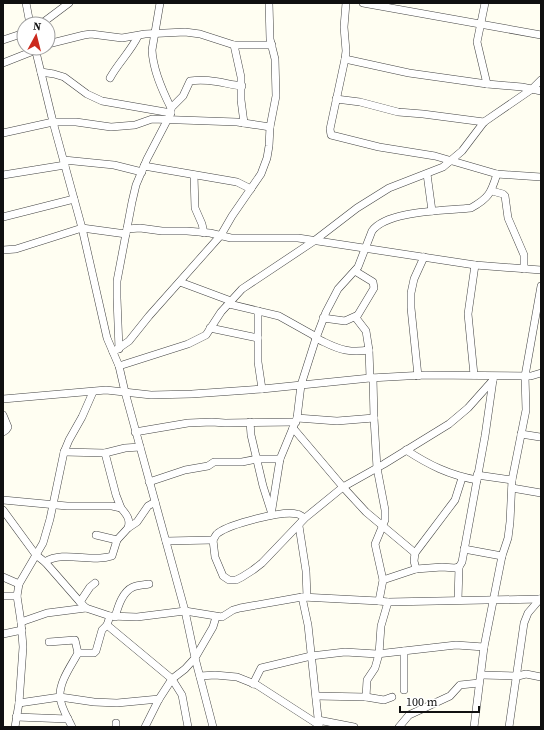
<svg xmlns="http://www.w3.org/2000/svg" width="544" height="730" font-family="'Source Serif 4',serif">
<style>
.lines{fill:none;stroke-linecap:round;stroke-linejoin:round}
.minor-casing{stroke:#434343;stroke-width:8}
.minor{stroke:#fff;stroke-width:7}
</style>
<rect width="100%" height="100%" fill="#fffef2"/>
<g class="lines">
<g class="minor-casing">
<g id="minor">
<polyline points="26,3 30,24"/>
<polyline points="346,3 344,27 346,51 345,59 330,129 331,135 379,147 435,156 497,174 541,177"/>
<polyline points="363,3 541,35"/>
<polyline points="485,3 477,42 487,84"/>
<polyline points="41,24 69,3"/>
<polyline points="3,40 24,33"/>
<polyline points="48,44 84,35 91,34 122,38 145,34 185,32 200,34 234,45 272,45"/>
<polyline points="234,45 241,77 241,100 244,123"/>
<polyline points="35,48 53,122 82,228 107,338 119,366 125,392 185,611 195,658 185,669 172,679 159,699 145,727"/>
<polyline points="345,59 409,73 487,84 522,87 541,91"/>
<polyline points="3,63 36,50"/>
<polyline points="41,72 54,74 64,77 87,94 102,101 171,113"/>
<path d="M110,78C118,63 131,51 138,36"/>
<polyline points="336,99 360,102 398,112 423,114 484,122"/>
<path d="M171,108L183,96L190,81C208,78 225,84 242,86"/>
<polyline points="3,133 53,122 76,122 111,127 135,125 152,119 237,122 270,127"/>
<polyline points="64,160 114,165 142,172"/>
<polyline points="144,166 237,182 251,189"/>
<polyline points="427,174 432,211"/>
<polyline points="3,175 65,165"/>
<polyline points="194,175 195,208 202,224 204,233"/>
<polyline points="492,191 503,194 505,196 508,218 524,255 524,269"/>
<polyline points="3,217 74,199"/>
<polyline points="127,229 140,228 162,231 187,231 210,233 231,238 298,238 475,265 541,270"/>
<polyline points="3,250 16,249 82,228 126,234"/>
<polyline points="355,271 373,282 374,288 356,318 366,331 369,350 370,378"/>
<polyline points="180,282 231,301"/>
<path d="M229,304L279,316L313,335C316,339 320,340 324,342C340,350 351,353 369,350"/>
<polyline points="258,311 258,362 262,389"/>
<polyline points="323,318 345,321 356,316"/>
<polyline points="210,328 258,338"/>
<path d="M119,349L117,298V281L132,202L136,185L147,159L171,113V108C162,90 153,70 152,50L160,3"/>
<polyline points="113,352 129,341 149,316 221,235 232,216 261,174 267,158 269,146 270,127 276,96 275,59 270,39 269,3"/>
<polyline points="119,366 188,344 206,335 221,312 242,289 314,241 357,208 389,188 443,167 462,151 484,122 532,89 541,80"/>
<polyline points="474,375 468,314 475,265"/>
<polyline points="418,376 411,308 411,293 414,279 424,257"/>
<polyline points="373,378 374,418 377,468 385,510 385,520 375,544 383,580 379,601"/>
<polyline points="3,399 106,390 151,395 192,394 262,389 370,378 425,375 531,376 541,373"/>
<polyline points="3,415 8,427 6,430 3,432"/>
<polyline points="297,418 337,421 374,418"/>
<polyline points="250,422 251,435 263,486 271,511"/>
<polyline points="293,428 343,487 366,512 415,553"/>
<polyline points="135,432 188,423 212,422 225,423 296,422"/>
<polyline points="521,434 540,437"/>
<path d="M406,450C429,465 449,475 477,480"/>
<polyline points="64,452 105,453 125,448 140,447"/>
<polyline points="105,453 116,495 121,508"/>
<polyline points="477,475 512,480"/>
<polyline points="149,482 185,470 208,466 214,462 242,462 257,459 280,459"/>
<polyline points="512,488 541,493"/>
<path d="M3,500L67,506H112L121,508C126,514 131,519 128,528"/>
<polyline points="3,510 36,555 45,562 80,602 86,608 110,616 107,625 172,679 182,695 188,727"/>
<path d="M271,515L280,459L297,418L301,385L316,338L326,312L338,289L358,267L372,231C387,210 446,211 471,208C489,198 491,193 497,174"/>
<path d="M305,518C302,517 300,514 297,514C283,510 230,524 218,533C216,534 215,537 213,540L215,557L223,576L229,580H236L242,577L253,570L262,563L305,518L343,487L384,464L449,424L468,408L493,380"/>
<polyline points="299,526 306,571 307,597"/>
<polyline points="96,535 117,540"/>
<polyline points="166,541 213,540"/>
<polyline points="464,549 502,556"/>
<path d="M45,562C63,550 92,563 112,556L117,540L128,528L137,522L148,506L155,502"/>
<polyline points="416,569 414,561 415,553 455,500 462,478"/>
<polyline points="3,577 19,584"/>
<polyline points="383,580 416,569 442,567 455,568 459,567 462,562 485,436 493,380"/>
<polyline points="3,596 17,596"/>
<polyline points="302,597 308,625 319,727"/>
<polyline points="458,600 459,567"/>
<polyline points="80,602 90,587 95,583"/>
<polyline points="110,616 137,617 185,611 222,617 233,610 240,608 302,597 379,601 388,602 541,599"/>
<path d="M115,617C118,607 122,592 133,587C138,585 144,585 149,584"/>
<polyline points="21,622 47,613 86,608"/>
<polyline points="3,634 22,630"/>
<polyline points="49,642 75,640 78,653"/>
<polyline points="481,675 518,676 526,674 541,677"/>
<polyline points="200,676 215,675 237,677 257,685 319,725"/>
<polyline points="253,684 261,668 311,656 345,652 377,654 456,645 484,647"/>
<polyline points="404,690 404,651"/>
<polyline points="316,696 366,697 384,700 392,697"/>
<polyline points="366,697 367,680 375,668 379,654 381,626 388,602"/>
<polyline points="19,703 60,697 94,702 117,703 159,699"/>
<polyline points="16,717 68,719"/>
<polyline points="318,720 354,727"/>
<polyline points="116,723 116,727"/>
<polyline points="15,727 19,703 23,647 21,622 17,596 19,584 43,543 50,519 64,452 69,440 82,417 93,392"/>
<path d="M72,727C68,718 61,708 60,697C59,682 71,666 78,653H94L96,651L102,630L107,625"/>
<polyline points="213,727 195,658 213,627 216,617"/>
<polyline points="399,727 409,715 450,696 460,685 479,683"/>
<polyline points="474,727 484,647 502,556 508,538 510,522 512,480 526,410 525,376 541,286"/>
<polyline points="509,727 524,623 528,613 540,599"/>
</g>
</g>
<use href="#minor" class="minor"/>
</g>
<rect width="544" height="730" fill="none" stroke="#101010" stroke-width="8"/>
<g transform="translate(36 36) rotate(7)"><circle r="19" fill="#ffffff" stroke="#9f9f9f"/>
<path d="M0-3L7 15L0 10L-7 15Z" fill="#cb2a1d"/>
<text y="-6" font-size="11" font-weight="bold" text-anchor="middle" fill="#101010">N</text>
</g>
<path d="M400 706v6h79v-6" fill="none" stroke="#101010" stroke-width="2"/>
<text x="406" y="706" font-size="12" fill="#101010" stroke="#ffffff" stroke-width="3" paint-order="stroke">100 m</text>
</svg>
